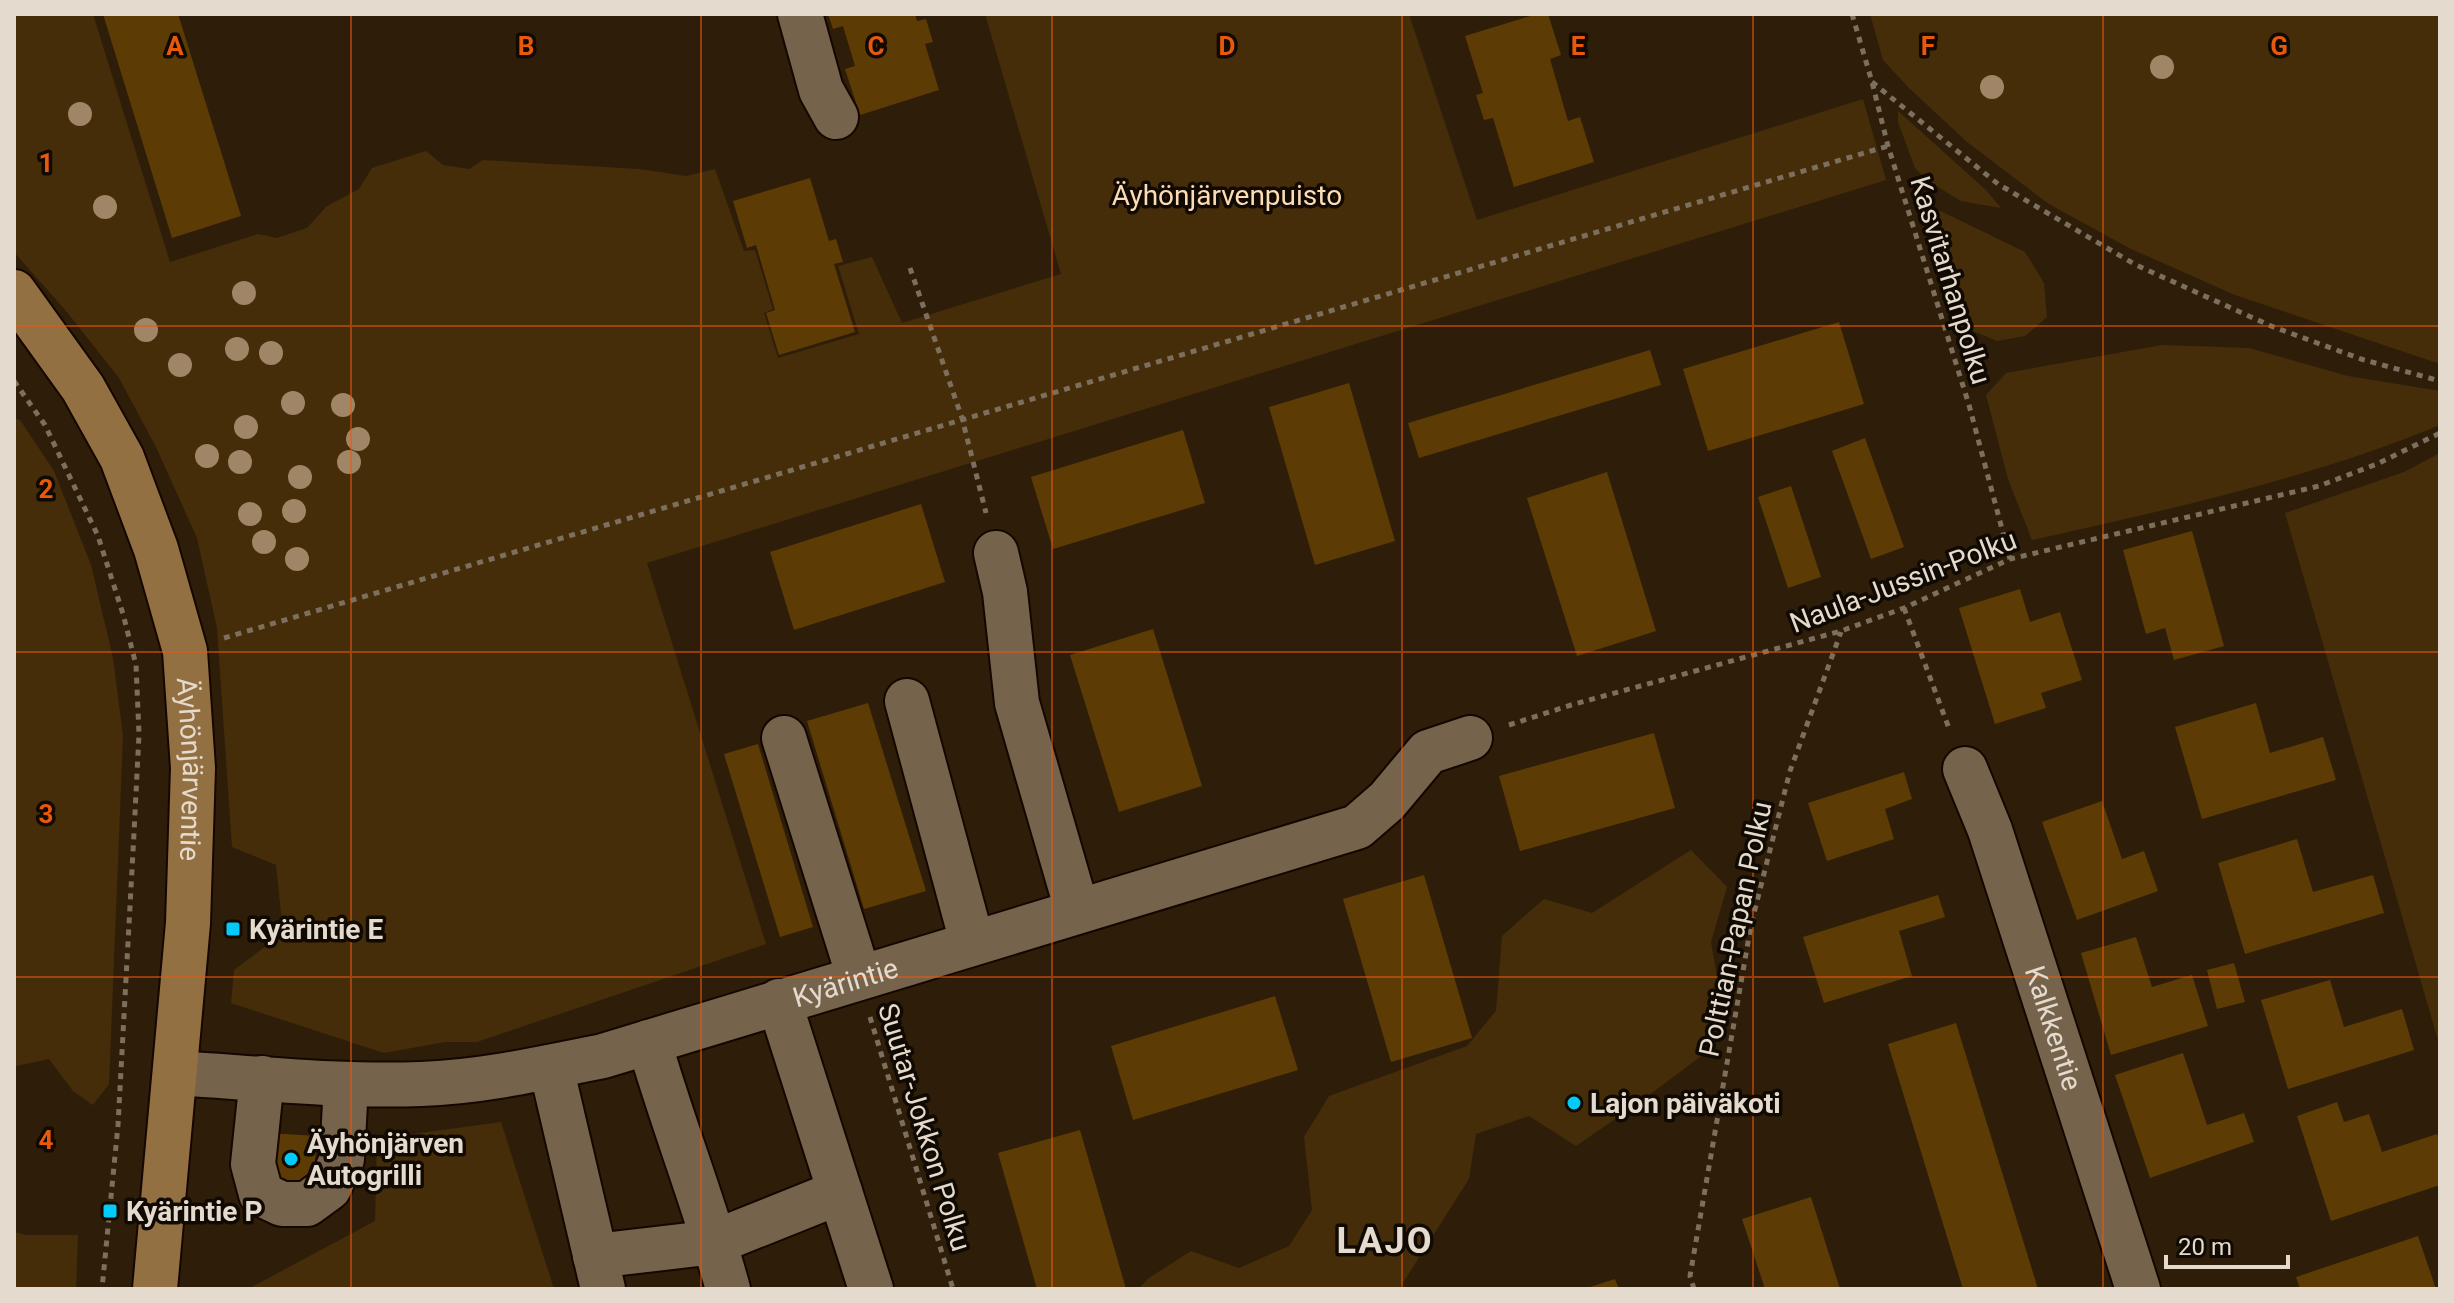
<svg xmlns="http://www.w3.org/2000/svg" width="2454" height="1303" font-family="Roboto,sans-serif">
<style>
.green{fill:#452d09}
.building{fill:#5d3b05}
.lines{fill:none;stroke-linecap:round;stroke-linejoin:round}
.minor-casing{stroke:#150700;stroke-width:48}
.major-casing{stroke:#150700;stroke-width:48}
.path{stroke:#7d6f5e;stroke-width:5;stroke-dasharray:6 6;stroke-linecap:butt}
.minor{stroke:#75634c;stroke-width:44}
.major{stroke:#937041;stroke-width:44}
.tree{fill:#a08666}
.grid{fill:none;stroke:#e8590c;stroke-width:2;stroke-opacity:0.55}
.poi-dot{fill:#02cbf9;stroke:#100a03;stroke-width:3}
.labels{text-anchor:middle;stroke-width:7;stroke-linejoin:round;paint-order:stroke}
.park-label{font-size:28px;fill:#fedcb3;stroke:#100a03}
.street-label{font-size:28px;fill:#e4dacd;stroke:#100a03}
.poi-label{font-size:28px;font-weight:bold;fill:#e4dacd;stroke:#100a03;text-anchor:start}
.district-label{font-size:36px;font-weight:bold;letter-spacing:2px;fill:#e4dacd;stroke:#100a03}
.grid-label{font-size:26px;text-anchor:middle;font-weight:bold;fill:#e8590c;stroke:#100a03;stroke-width:7;stroke-linejoin:round;paint-order:stroke}
</style>
<rect width="100%" height="100%" fill="#2e1e09"/>
<g class="green">
<polygon points="14,14 93,14 170,262 258,234 277,238 307,228 327,206 359,189 372,168 426,151 443,165 469,169 483,160 639,169 686,176 715,169 744,251 755,250 773,309 764,313 778,358 859,334 838,266 872,257 902,323 1061,274 985,14 1409,14 1477,220 1863,99 1886,180 647,563 766,944 477,1042 445,1042 384,1053 231,1003 234,970 283,933 276,865 232,847 217,628 197,538 156,447 119,378 66,311 14,252"/>
<polygon points="1870,14 2440,14 2440,364 2235,295 2129,248 2049,204 1967,142 1909,88 1883,60"/>
<polygon points="1898,111 1986,190 2001,208 1961,201 1928,181 1915,168 1898,122"/>
<polygon points="1924,203 2025,252 2044,283 2047,317 2025,336 1997,341 1968,329 1953,301"/>
<path d="M2162,345L2249,348L2348,376L2440,391V425C2309,479 2171,509 2032,540L2008,479L1986,395L2006,373Z"/>
<polygon points="14,418 20,420 54,471 91,565 113,658 123,736 109,1084 93,1105 73,1091 49,1059 16,1066 14,1069"/>
<polygon points="2440,453 2440,1047 2285,513 2404,472"/>
<polygon points="1691,850 1727,887 1711,942 1719,988 1704,1054 1637,1104 1576,1146 1529,1116 1476,1134 1469,1179 1399,1289 1138,1289 1149,1278 1191,1251 1239,1268 1289,1246 1312,1210 1304,1137 1329,1096 1467,1046 1496,1011 1502,936 1544,899 1592,913"/>
<polygon points="501,1122 554,1289 248,1289 375,1221 377,1139"/>
<polygon points="14,1232 26,1235 78,1235 76,1289 14,1289"/>
</g>
<g class="building">
<polygon points="103,14 178,14 241,216 172,238"/>
<polygon points="828,14 915,14 917,21 926,19 933,42 925,44 939,90 860,115 845,69 855,66 843,26 833,29"/>
<polygon points="1537,14 1548,14 1561,55 1550,59 1568,121 1580,117 1594,162 1514,187 1493,118 1484,120 1476,95 1483,93 1465,36"/>
<polygon points="810,178 829,241 836,239 843,262 834,264 855,332 779,355 766,313 775,310 756,245 747,248 733,201"/>
<polygon points="1839,322 1864,404 1708,451 1683,369"/>
<polygon points="1650,350 1661,385 1419,458 1408,423"/>
<polygon points="1349,383 1395,541 1315,565 1269,407"/>
<polygon points="1183,430 1205,503 1053,549 1031,477"/>
<polygon points="1865,438 1904,547 1871,559 1832,451"/>
<polygon points="1607,472 1656,631 1577,656 1527,498"/>
<polygon points="1791,486 1821,577 1788,588 1758,497"/>
<polygon points="921,504 945,582 794,630 770,552"/>
<polygon points="2192,531 2224,646 2174,660 2165,628 2146,634 2123,550"/>
<polygon points="2020,589 2030,622 2060,612 2082,680 2041,693 2046,708 1995,724 1959,608"/>
<polygon points="1153,629 1202,786 1119,812 1070,655"/>
<polygon points="868,703 926,891 864,909 807,721"/>
<polygon points="2256,703 2270,753 2323,737 2336,780 2202,819 2175,727"/>
<polygon points="1654,733 1675,808 1520,851 1499,776"/>
<polygon points="758,744 813,927 780,937 724,754"/>
<polygon points="1904,772 1912,799 1885,809 1894,839 1827,861 1808,803"/>
<polygon points="2102,801 2122,859 2144,851 2158,891 2077,920 2042,822"/>
<polygon points="2297,839 2313,892 2373,875 2384,913 2245,954 2218,863"/>
<polygon points="1424,875 1472,1038 1391,1062 1343,899"/>
<polygon points="1938,895 1945,917 1899,931 1912,976 1824,1003 1803,937"/>
<polygon points="2136,937 2152,987 2192,975 2208,1026 2111,1055 2081,953"/>
<polygon points="2234,963 2245,1002 2217,1009 2207,970"/>
<polygon points="2330,980 2344,1027 2402,1009 2414,1050 2288,1089 2261,1000"/>
<polygon points="1275,996 1298,1070 1133,1120 1111,1046"/>
<polygon points="1956,1023 2038,1289 1963,1289 1888,1044"/>
<polygon points="2183,1053 2207,1125 2244,1113 2254,1142 2150,1178 2115,1075"/>
<polygon points="2337,1102 2344,1122 2369,1114 2382,1152 2437,1134 2440,1142 2440,1185 2331,1221 2297,1116"/>
<polygon points="1080,1130 1126,1289 1037,1289 998,1153"/>
<polygon points="269,1133 317,1136 313,1185 265,1182"/>
<polygon points="1811,1197 1840,1289 1765,1289 1742,1219"/>
<polygon points="2418,1236 2436,1289 2300,1289 2296,1277"/>
<polygon points="1615,1279 1619,1289 1587,1289 1587,1288"/>
</g>
<g class="lines">
<g class="minor-casing">
<g id="minor">
<polyline points="800,14 821,90 836,117"/>
<polyline points="996,553 1005,592 1017,703 1077,910"/>
<polyline points="907,701 972,942"/>
<polyline points="784,738 859,977"/>
<path id="s1" d="M1965,769L1990,830L2138,1289"/>
<polyline points="779,1001 871,1289"/>
<path d="M649,1042C673,1125 705,1205 728,1289"/>
<polyline points="551,1067 603,1289"/>
<path id="s2" d="M175,1073C257,1078 339,1087 421,1084C482,1082 543,1068 603,1056L1357,827L1387,801L1428,752L1470,738"/>
<polyline points="262,1078 253,1164 261,1194 282,1204 307,1204 329,1188 342,1159 346,1084"/>
<polyline points="595,1256 715,1242 840,1192"/>
</g>
</g>
<g class="major-casing">
<g id="major">
<path id="s3" d="M14,292L83,388L122,458L156,549L185,651L193,768L188,923L155,1289"/>
</g>
</g>
<g class="path">
<polyline points="1852,14 1872,82 1888,146 1969,405 2010,559"/>
<polyline points="1872,82 1998,184 2136,265 2271,326 2361,359 2440,381"/>
<polyline points="910,268 962,418 986,513"/>
<polyline points="14,381 45,425 98,536 123,614 136,665 139,734 134,833 118,1125 102,1289"/>
<polyline points="1904,608 1950,731"/>
<polyline points="224,638 1888,146"/>
<polyline points="1509,725 1571,705 1841,631 1904,608 2010,559 2319,486 2377,464 2440,433"/>
<polyline points="870,1017 953,1289"/>
<polyline points="1694,1289 1690,1276 1751,925 1790,771 1841,632"/>
</g>
<use href="#minor" class="minor"/>
<use href="#major" class="major"/>
</g>
<g class="tree">
<circle cx="2162" cy="67" r="12"/>
<circle cx="1992" cy="87" r="12"/>
<circle cx="80" cy="114" r="12"/>
<circle cx="105" cy="207" r="12"/>
<circle cx="244" cy="293" r="12"/>
<circle cx="146" cy="330" r="12"/>
<circle cx="237" cy="349" r="12"/>
<circle cx="271" cy="353" r="12"/>
<circle cx="180" cy="365" r="12"/>
<circle cx="293" cy="403" r="12"/>
<circle cx="343" cy="405" r="12"/>
<circle cx="246" cy="427" r="12"/>
<circle cx="358" cy="439" r="12"/>
<circle cx="207" cy="456" r="12"/>
<circle cx="240" cy="462" r="12"/>
<circle cx="349" cy="462" r="12"/>
<circle cx="300" cy="477" r="12"/>
<circle cx="294" cy="511" r="12"/>
<circle cx="250" cy="514" r="12"/>
<circle cx="264" cy="542" r="12"/>
<circle cx="297" cy="559" r="12"/>
</g>
<path class="grid" d="M351,14V1289M701,14V1289M1052,14V1289M1402,14V1289M1753,14V1289M2103,14V1289M14,326H2440M14,652H2440M14,977H2440"/>
<g class="poi-dot">
<rect x="225" y="921" width="16" height="16" rx="4"/>
<circle cx="1574" cy="1103" r="8"/>
<circle cx="291" cy="1159" r="8"/>
<rect x="102" y="1203" width="16" height="16" rx="4"/>
</g>
<g class="labels">
<g class="park-label">
<text x="1227" y="205">Äyhönjärvenpuisto</text>
</g>
<g class="street-label">
<text transform="translate(1951 280) rotate(73)" y="10">Kasvitarhanpolku</text>
<text transform="translate(1903 581) rotate(-21)" y="10">Naula-Jussin-Polku</text>
<text dy="10" stroke="none"><textPath href="#s3" startOffset="520">Äyhönjärventie</textPath></text>
<text transform="translate(1735 929) rotate(-78)" y="10">Polttian-Papan Polku</text>
<text dy="10" stroke="none"><textPath href="#s2" startOffset="684">Kyärintie</textPath></text>
<text dy="10" stroke="none"><textPath href="#s1" startOffset="274">Kalkkentie</textPath></text>
<text transform="translate(925 1127) rotate(73)" y="10">Suutar-Jokkon Polku</text>
</g>
<g class="poi-label">
<text x="249" y="939">Kyärintie E</text>
<text x="1590" y="1113">Lajon päiväkoti</text>
<text x="307" y="1153">Äyhönjärven<tspan x="307" dy="32">Autogrilli</tspan></text>
<text x="126" y="1221">Kyärintie P</text>
</g>
<g class="district-label">
<text x="1385" y="1253">LAJO</text>
</g>
</g>
<g class="grid-label">
<text x="175" y="55">A</text>
<text x="526" y="55">B</text>
<text x="876" y="55">C</text>
<text x="1227" y="55">D</text>
<text x="1578" y="55">E</text>
<text x="1928" y="55">F</text>
<text x="2279" y="55">G</text>
<text x="46" y="172">1</text>
<text x="46" y="498">2</text>
<text x="46" y="823">3</text>
<text x="46" y="1149">4</text>
</g>
<rect width="2454" height="1303" fill="none" stroke="#e4dacd" stroke-width="32"/>
<path d="M2166 1255v12h122v-12" fill="none" stroke="#e4dacd" stroke-width="4"/>
<text x="2178" y="1255" font-size="24" fill="#e4dacd" stroke="#100a03" stroke-width="6" paint-order="stroke">20 m</text>
</svg>
